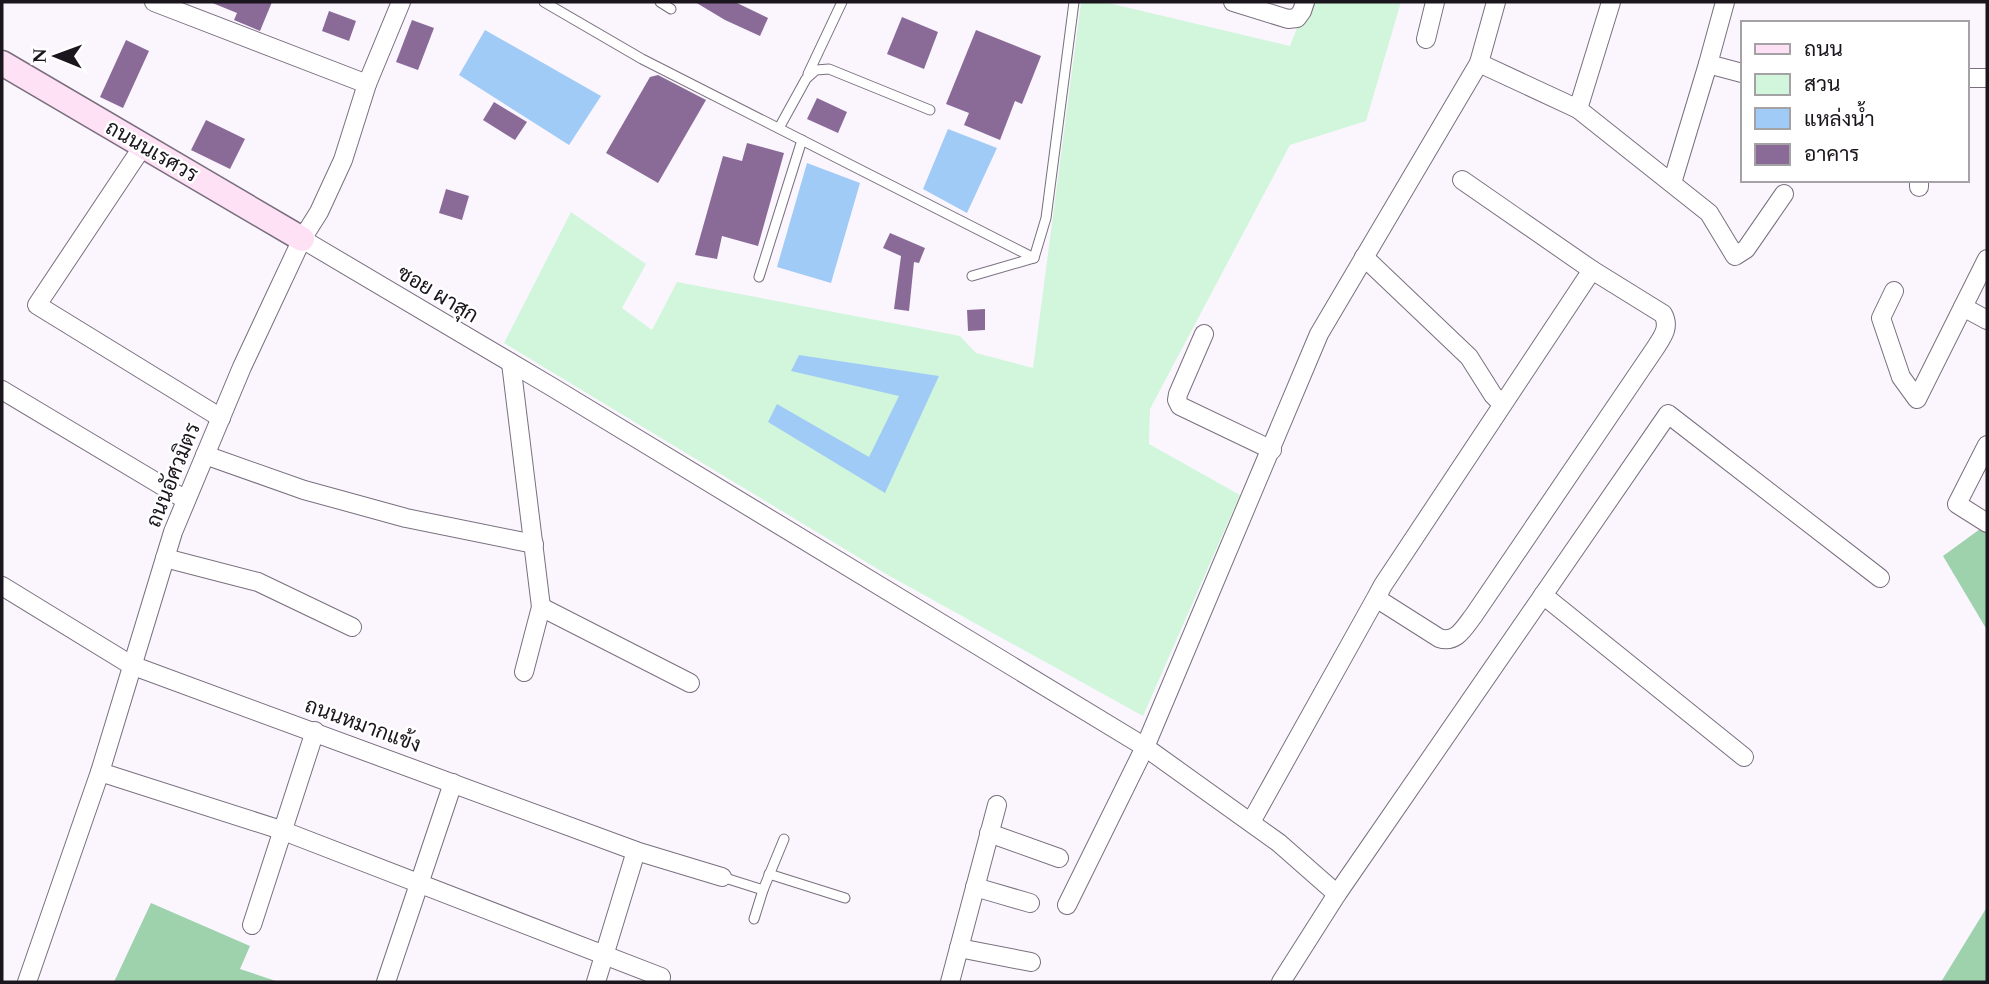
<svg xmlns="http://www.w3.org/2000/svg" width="1989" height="984" font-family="Spectral,Sarabun,serif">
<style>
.green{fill:#d2f6dc}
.forest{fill:#9dd2ad}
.water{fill:#a0cbf6}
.building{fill:#8a6b98}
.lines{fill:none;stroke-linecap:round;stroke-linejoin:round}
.lane-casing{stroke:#7a6f7f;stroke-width:11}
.street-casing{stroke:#7a6f7f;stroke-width:20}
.secondary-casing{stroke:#7a6f7f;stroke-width:27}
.lane{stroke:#fff;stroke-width:9}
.street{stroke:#fff;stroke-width:18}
.secondary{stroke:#fee1f4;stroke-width:24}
.labels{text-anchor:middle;stroke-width:5;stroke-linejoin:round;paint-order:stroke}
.street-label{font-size:21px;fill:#1b161d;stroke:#fff}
</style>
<rect width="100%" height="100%" fill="#fbf6fe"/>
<polygon class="green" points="1081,2 1104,2 1290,46 1307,2 1401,2 1366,121 1290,145 1150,409 1149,444 1240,495 1143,716 886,574 504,343 571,212 646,264 622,308 652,330 677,282 960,336 976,353 1033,368"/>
<g class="forest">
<polygon points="1987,524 1987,630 1943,556"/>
<polygon points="151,903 250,946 240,969 279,982 114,982"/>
<polygon points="1987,907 1987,982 1941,982"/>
</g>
<g class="water">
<polygon points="485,30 601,96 569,145 459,75"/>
<polygon points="948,129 997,148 967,213 923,189"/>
<polygon points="807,163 860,183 831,283 777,267"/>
<polygon points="799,355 939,376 885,493 768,422 777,404 869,457 899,396 791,371"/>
</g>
<g class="building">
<polygon points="210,2 272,2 260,31 234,20 237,13"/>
<polygon points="695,2 735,2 768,18 760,36 725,20"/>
<polygon points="329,11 356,21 349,41 322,31"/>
<polygon points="902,17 938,32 924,69 887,54"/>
<polygon points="412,20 434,28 418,70 396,62"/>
<polygon points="976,30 1041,56 1022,104 1015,101 1000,140 964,125 969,113 946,104"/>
<polygon points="126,40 149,51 123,108 100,97"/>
<polygon points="658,75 706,100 658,183 606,153 650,77"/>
<polygon points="817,98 847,112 838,133 807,119"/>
<polygon points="494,102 527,122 515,140 483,120"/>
<polygon points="206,120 245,139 230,169 191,150"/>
<polygon points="747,143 784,153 758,246 722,236 717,259 695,255 723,156 742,161"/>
<polygon points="446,189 469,196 462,220 439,213"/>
<polygon points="890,233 925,248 919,263 914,262 909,311 894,309 901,256 883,248"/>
<polygon points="985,309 985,330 968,331 967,310"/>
</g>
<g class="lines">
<g class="lane-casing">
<g id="lane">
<polyline points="544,2 642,59 1034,258"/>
<polyline points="660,2 671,9"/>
<polyline points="808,74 842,2"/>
<polyline points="779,128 806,79 816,70 829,69 930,110"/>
<polyline points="972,276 1034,258 1046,218 1074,2"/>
<polyline points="759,277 802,140"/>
<polyline points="769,874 845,898"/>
<polyline points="722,877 763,890"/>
<polyline points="754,919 763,890 784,839"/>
</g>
</g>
<g class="street-casing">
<g id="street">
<polyline points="154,2 367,84"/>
<polyline points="1233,2 1288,19 1297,18 1302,11 1305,2"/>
<polyline points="1725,2 1708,64 1742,73"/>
<polyline points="1426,39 1435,2"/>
<polyline points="1479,63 1578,109 1611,2"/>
<polyline points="1966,78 1987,78"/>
<polyline points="1578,109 1709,213 1735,256 1746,249 1784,194"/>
<polyline points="143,146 37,305 221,418"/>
<polyline points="1462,180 1592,270"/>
<polyline points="1919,180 1919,187"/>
<polyline points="1672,183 1708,64"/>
<polyline points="302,239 552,387 1145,747 1279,843 1337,894"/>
<polyline points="1364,257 1469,357 1493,395 1502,404"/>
<polyline points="1894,291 1881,318 1901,377 1917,399 1987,259"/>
<polyline points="1963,307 1987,320"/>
<polyline points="1204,334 1178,394 1177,400 1180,406 1272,450"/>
<polyline points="511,363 541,607 524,672"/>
<polyline points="2,390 186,500"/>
<polyline points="1987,445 1957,504 1987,523"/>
<polyline points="205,455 304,490 406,518 534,544"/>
<polyline points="165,558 258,582 352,627"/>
<polyline points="2,586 131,665 636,851 722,877"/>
<polyline points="1543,595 1744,757"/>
<polyline points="541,607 690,683"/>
<polyline points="100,772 281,830 661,977 660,982"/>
<path d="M1251,822L1376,598L1383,585L1592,270L1663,314C1670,327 1663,336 1656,347L1474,615C1464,628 1456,644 1439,638L1376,598"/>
<polyline points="989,833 1059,858"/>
<polyline points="975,887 1030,903"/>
<polyline points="1067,905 1145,747 1319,334 1479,63 1496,2"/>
<polyline points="252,925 315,731"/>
<polyline points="959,948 1031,962"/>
<polyline points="27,982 100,772 173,532 242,367 302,239 319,212 343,160 367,84 401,2"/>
<polyline points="386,982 453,783"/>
<polyline points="596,982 636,851"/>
<polyline points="950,982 997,805"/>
<polyline points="1281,982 1337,894 1668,414 1880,578"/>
</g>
</g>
<g class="secondary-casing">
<polyline id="secondary" points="2,63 302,239"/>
</g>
<use href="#lane" class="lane"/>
<use href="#street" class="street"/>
<use href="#secondary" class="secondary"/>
</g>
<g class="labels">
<g class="street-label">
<text transform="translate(152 151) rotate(30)" y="7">ถนนนเรศวร</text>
<text transform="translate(438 294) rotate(31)" y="7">ซอย ผาสุก</text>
<text transform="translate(173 475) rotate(-68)" y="7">ถนนอัศวมิตร</text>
<text transform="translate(363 725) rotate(20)" y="7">ถนนหมากแข้ง</text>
</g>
</g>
<rect width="1989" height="984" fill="none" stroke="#1b161d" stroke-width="7"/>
<rect x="1741" y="21" width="228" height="161" fill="#ffffff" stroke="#a4a2a5" stroke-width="2"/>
<rect x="1755" y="44" width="35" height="10" fill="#fee1f4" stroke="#a4a2a5" stroke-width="2"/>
<text x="1804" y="56" font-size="21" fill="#1b161d">ถนน</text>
<rect x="1755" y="74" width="35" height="21" fill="#d2f6dc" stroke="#a4a2a5" stroke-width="2"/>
<text x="1804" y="91" font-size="21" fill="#1b161d">สวน</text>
<rect x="1755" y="108" width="35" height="21" fill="#a0cbf6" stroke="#a4a2a5" stroke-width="2"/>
<text x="1804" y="126" font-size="21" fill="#1b161d">แหล่งน้ำ</text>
<rect x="1755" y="144" width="35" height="21" fill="#8a6b98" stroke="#a4a2a5" stroke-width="2"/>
<text x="1804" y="161" font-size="21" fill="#1b161d">อาคาร</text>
<g transform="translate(56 56) rotate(271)" stroke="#ffffff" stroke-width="5" paint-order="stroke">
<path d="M0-5L12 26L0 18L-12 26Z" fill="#1b161d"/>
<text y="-10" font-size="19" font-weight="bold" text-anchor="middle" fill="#1b161d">N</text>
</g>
</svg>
